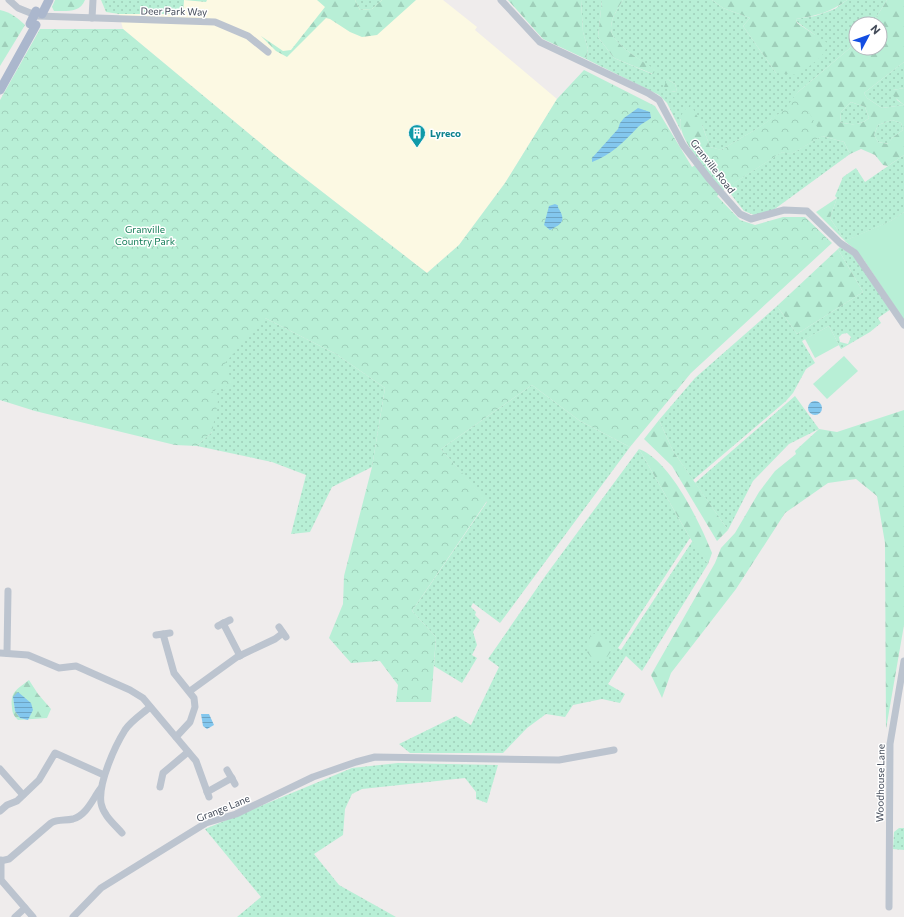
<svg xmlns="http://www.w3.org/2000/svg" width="904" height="917" font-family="Commissioner,sans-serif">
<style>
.commercial{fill:#fcf9e3}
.grass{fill:url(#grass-dots);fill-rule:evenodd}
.forest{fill:url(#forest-firs);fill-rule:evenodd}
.park{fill:url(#park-crowns)}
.pitch{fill:#b8efd6}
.water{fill:url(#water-rules)}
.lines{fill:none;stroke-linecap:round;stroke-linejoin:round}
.minor{stroke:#bcc4cf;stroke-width:7}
.major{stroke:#abb7cd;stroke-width:9}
.major-bridge{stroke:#abb7cd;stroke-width:9}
.labels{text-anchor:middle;stroke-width:3;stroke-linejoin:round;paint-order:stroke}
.street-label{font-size:10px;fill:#444c5a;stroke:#fff}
.culture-label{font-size:10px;font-weight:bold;fill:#0d838f;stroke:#fff;text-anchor:start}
.park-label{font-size:10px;fill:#147d58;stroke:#fff}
</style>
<defs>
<pattern id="grass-dots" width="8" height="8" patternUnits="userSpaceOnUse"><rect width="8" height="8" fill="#b8efd6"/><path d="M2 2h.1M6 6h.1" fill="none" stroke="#9fcfba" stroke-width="1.8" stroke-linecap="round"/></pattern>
<pattern id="forest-firs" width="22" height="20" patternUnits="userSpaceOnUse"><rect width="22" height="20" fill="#b8efd6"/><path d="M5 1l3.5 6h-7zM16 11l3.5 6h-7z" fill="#9fcfba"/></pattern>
<pattern id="park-crowns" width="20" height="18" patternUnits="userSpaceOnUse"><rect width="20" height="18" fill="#b8efd6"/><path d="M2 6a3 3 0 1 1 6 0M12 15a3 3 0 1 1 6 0" fill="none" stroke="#9fcfba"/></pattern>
<pattern id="water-rules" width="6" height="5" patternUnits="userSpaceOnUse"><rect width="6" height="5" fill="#83c7ee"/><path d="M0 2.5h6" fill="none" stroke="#6da4c4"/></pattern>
</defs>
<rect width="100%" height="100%" fill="#efecec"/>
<polygon class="commercial" points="101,0 443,0 477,27 475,30 557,99 505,183 459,245 427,273 276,156 123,29 119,14 106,12"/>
<g class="grass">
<polygon points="101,0 207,0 206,2 184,0 183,14 119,14 106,12"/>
<polygon points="355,0 382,0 372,9 360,10"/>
<path d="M581,0H602L598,37L614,58L652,74L655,70C644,62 610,43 611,28C611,18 618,8 623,0H712L723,8L750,18L743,26L776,73L815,35L797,22L796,19L815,16L835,9L847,0H887L872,24H856V43L798,92L786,109L760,127L721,150L710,147L702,125L680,119L681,131L667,103L659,95L586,59L588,49L583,32ZM667,79L675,84L677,91L671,92Z"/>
<polygon points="904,62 904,88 893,90 897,100 904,105 882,108 867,98 864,93"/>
<path d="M851,102L865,107L869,118C860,126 850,125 840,122L841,112Z"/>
<polygon points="892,120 901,123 903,130 892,138 889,144 878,142 874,135 878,125"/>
<polygon points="822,136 844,142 850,154 772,211 754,215 744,211 726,188 782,152 791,154"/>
<polygon points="904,155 904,212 891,221 845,241 830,218 837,198 835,196 843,177 856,168 865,182"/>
<polygon points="92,226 265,318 336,354 385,388 372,467 332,487 310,532 291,534 306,475 272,462 197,446 212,432"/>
<path d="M840,247L854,256L891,309L878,318L881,323L870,332L841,349L829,326L802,341L815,363L806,369L793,393L786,401L693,480L673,451L659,420L695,378L777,306L797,334L863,292L838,249ZM847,333L851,337L848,344L840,342L839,337L842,334Z"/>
<polygon points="532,385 580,421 630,447 500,623 473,603 471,607 476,612 475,615 480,620 473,632 477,645 472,655 477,658 462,683 434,666 436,637 412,611 487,502 441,449"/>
<polygon points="795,396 819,429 789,444 753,481 728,530 695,483"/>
<polygon points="639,449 690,538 618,648 621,650 693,540 708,564 642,671 626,656 608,684 625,694 620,703 602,699 573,705 565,717 546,714 527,728 503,753 410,753 399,744 456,716 471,725 499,667 488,659 546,575"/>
<polygon points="398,763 498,765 487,803 476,799 476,792 465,778 362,789 352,794 345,809 343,835 314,854 339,885 396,917 237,917 261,897 205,829 352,768"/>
<polygon points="899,828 904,828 904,850 893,849 894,832"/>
</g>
<g class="forest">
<path d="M55,0H85C80,13 66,11 54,11L52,7Z"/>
<polygon points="317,0 355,0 360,10 372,9 382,0 416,0 377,35 362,37 350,32 330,19 326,18 287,57 276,51 261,36 283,51 291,50 325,7"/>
<polygon points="508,0 581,0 583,32 588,49 586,59 543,39"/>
<path d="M602,0H623C618,8 611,18 611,28C610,43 644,62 656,70L653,74L614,58L598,37Z"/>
<path d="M712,0H847C831,12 816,16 796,19L797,23L829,44L821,57L798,75L776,73L743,26L750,18L723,8Z"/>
<path d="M887,0H904V62L864,93L867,98L882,108L904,105L892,95L893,90L904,88V155L888,166L883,165L875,155L861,149L850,154L844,142L822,136L791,154L782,152L726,188C712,175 667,132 684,111C685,109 689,107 691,105L702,125L710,147L722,150L760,127L786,109L798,92L856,43V48H880V24H872ZM851,102L865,107L869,118C860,126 850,125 840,122L841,112ZM892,120L901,123L903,130L892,138L888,144L878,142L874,135L878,125Z"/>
<path d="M0,10C10,12 18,18 25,25L0,66Z"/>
<polygon points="667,79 675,84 677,91 671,92 664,87"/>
<polygon points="837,198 830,218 845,241 891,221 904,212 855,249 845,241 816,212"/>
<polygon points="838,249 863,292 797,334 777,306"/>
<polygon points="904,410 904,625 886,729 885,543 877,496 856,479 828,483 785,513 736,589 671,673 662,698 651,675 715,563 721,548 735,533 759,492 775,471 796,454 795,451 819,429 837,432"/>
<polygon points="659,420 673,451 728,530 717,541 672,466 644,439"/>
<path d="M639,449C670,460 700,523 712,553L708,564L690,538Z"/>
<polygon points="591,633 601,635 614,647 605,660 595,662 587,652"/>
<path d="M29,680L38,694L51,709L47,718L18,720C14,716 12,713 12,707C10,691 18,689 29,680ZM13,697C27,697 28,701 31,714L28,719L20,718L15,711Z"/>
</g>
<polygon class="park" points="40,29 123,29 276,156 427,273 459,245 505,183 557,99 584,70 655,106 692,167 760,127 784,110 798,92 822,136 791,154 782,152 726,188 717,196 740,220 755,225 783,217 805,217 832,243 691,373 630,447 580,421 532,385 441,449 487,501 412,611 436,637 431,702 396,702 398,685 380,661 351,663 329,638 343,604 344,576 372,467 385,388 336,354 265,318 225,363 233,385 212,391 218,401 212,432 197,446 175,445 35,411 0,400 0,100"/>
<g class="pitch">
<polygon points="904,212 904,320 864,260 855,253 855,249 845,241 891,221"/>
<polygon points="829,326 839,345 815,358 805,339"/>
<polygon points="844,356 858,371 827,399 813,384"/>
</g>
<g class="water">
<path d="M638,108L650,112L651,118C646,122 642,123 638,127C626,140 610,156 592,162V158L618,129L620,123L624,118Z"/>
<path d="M555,204C561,207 556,204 559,209C566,221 562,224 550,230L544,225L549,206Z"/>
<circle cx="815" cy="408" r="7"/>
<polygon points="18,692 31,703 33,710 28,720 20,718 15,711 13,697"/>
<polygon points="201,714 209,714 214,725 207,729 203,726"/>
</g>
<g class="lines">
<g class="minor">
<polyline points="9,0 18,8 38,16 215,22 248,36 268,52"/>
<polyline points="501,0 540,42 648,93 659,100 683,145 710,180 740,214 751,219 784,210 807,211 840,243 855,253 904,325"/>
<polyline points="92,18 93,0"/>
<polyline points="223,623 240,656"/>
<polyline points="218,626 230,620"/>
<polyline points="279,627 286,637"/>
<polyline points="163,634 174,673 194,698 195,707 190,722 176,737"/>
<polyline points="156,635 170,633"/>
<polyline points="0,653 28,655 59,668 76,666 130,690 143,698 196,761 209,797"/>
<polyline points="7,653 8,591"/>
<polyline points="190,691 237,657 275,639 283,633"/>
<polyline points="0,769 23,795"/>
<polyline points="227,770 235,784"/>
<polyline points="160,787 163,773 188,752"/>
<polyline points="207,792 232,778"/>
<polyline points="0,811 7,805 17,801 39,780 55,753 104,775"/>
<path d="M122,833C114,824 103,815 101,803C98,783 115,746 125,730C131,721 142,714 150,707"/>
<polyline points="1,860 1,880 33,917"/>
<path d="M0,861L9,859L51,823C58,819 65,821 73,819C87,815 93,798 101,788"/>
<polyline points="889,907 890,744 904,661"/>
<polyline points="15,917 25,908"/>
<polyline points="73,917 101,888 206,823 236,814 313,777 356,762 375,757 559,760 614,750"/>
</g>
<g class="major">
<polyline points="42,14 49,0"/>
<polyline points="0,90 36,25"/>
</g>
<polyline class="major-bridge" points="30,24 36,11"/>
</g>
<defs>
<g id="building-pin" transform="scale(0.9)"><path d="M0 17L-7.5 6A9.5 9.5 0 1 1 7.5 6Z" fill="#0f9aa8" stroke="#fff"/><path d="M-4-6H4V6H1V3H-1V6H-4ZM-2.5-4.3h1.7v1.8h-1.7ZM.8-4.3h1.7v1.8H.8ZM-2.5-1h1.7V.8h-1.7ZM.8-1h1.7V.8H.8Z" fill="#fff"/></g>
</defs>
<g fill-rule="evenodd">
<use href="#building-pin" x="417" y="133"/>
</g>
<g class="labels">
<g class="street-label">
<text transform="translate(174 11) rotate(1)" y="4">Deer Park Way</text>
<text transform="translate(713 166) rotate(52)" y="4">Granville Road</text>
<text transform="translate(880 783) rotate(-89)" y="4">Woodhouse Lane</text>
<text transform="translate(223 808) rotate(-22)" y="4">Grange Lane</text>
</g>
<g class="culture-label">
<text x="430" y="137">Lyreco</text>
</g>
<g class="park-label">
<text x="145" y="233">Granville<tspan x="145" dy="12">Country Park</tspan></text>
</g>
</g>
<g transform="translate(868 36) rotate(49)"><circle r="19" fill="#ffffff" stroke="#b4b7bd"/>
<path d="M0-3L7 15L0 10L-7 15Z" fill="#134ee2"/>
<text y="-6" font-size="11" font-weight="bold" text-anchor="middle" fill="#444c5a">N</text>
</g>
</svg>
